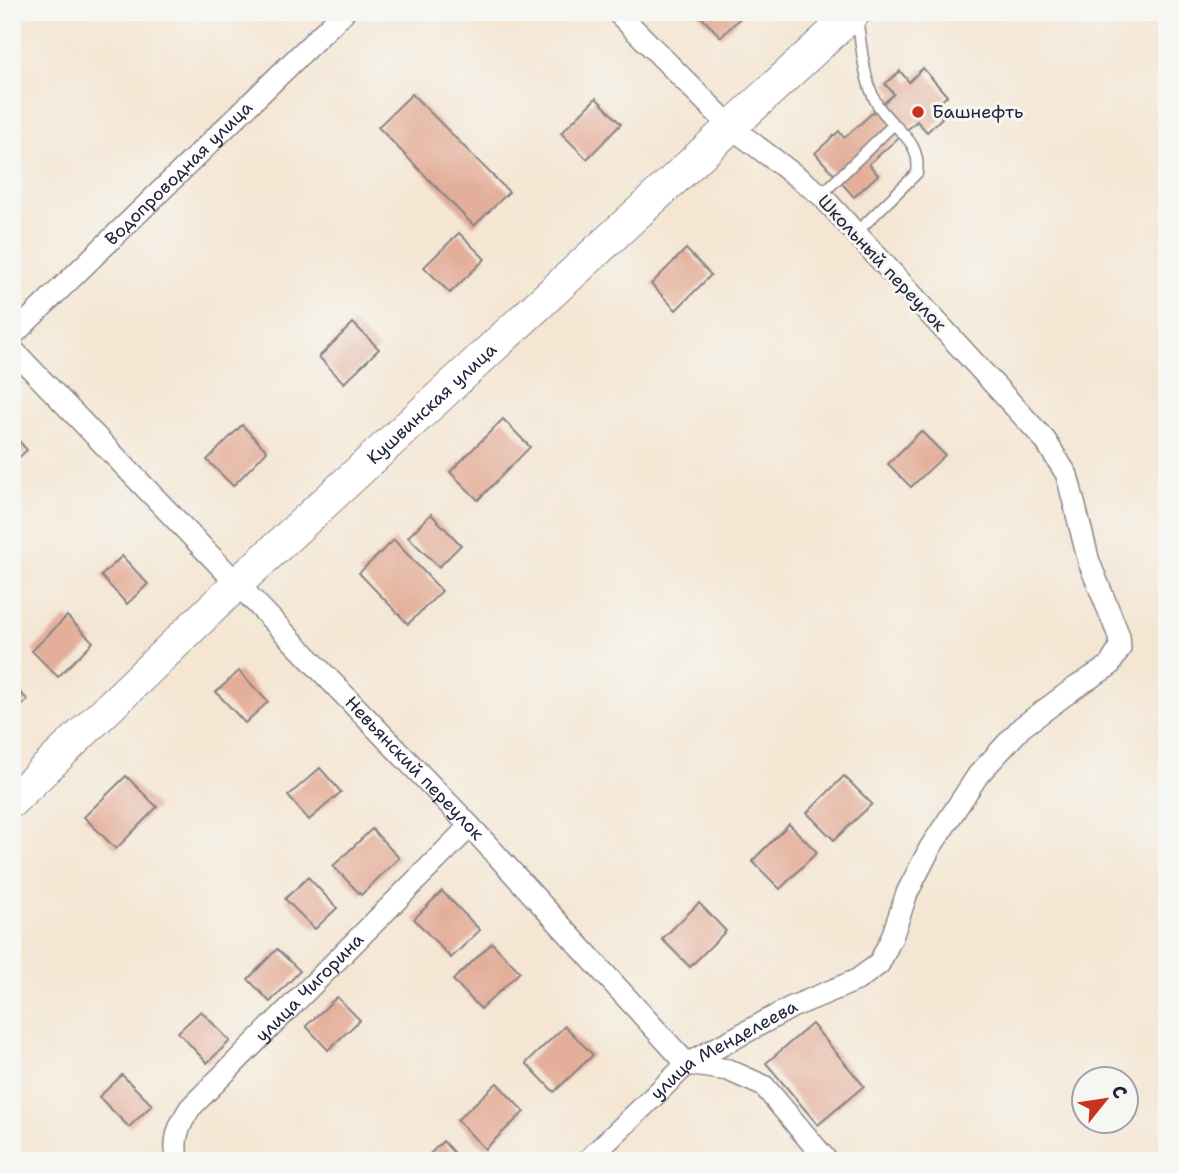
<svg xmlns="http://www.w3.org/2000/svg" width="1179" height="1173" font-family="'Shantell Sans',sans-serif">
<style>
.building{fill:#e4af9a}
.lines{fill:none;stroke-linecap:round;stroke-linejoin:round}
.lane-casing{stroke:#8b8487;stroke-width:13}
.street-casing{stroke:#8b8487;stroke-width:24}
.secondary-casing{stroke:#8b8487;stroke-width:34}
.lane{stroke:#fff;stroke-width:10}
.street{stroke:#fff;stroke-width:21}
.secondary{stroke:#fff;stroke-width:32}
.poi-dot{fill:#c8321e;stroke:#f6f6f2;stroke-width:2.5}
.labels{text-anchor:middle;stroke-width:6;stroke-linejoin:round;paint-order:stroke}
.poi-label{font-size:18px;fill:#22223b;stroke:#f6f6f2;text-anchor:start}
.street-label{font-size:18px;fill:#22223b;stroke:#f6f6f2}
</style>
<rect width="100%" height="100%" fill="#f6f6f2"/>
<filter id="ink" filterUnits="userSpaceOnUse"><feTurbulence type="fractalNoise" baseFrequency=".0143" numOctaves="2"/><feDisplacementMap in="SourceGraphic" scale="14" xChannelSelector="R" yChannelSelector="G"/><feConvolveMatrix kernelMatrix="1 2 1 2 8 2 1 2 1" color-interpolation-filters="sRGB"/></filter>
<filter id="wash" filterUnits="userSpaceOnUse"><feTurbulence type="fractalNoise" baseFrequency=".00686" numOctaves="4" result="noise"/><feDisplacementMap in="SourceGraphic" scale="28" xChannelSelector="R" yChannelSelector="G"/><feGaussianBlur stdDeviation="1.57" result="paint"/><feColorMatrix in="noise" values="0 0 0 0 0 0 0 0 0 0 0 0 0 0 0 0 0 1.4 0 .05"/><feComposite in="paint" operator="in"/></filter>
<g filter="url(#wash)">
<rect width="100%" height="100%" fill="#f4e6d3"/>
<g id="blocks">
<g class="building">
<polygon points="696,12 746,12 721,37"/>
<polygon points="923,68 947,96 934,108 942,118 927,132 917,121 869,164 878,175 854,197 815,153 839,131 844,138 894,94 885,84 900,71 909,82"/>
<polygon points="412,94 509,192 474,226 378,127"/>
<polygon points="596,98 621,124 587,159 561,133"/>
<polygon points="459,233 485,259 450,293 424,267"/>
<polygon points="686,249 711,275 676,310 651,284"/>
<polygon points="353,323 379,349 344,383 319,357"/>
<polygon points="503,419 530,447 478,500 450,472"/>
<polygon points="242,425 267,451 233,486 207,460"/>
<polygon points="921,431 945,455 911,487 888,464"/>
<polygon points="12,433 27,450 12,464"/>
<polygon points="431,514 461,545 439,567 408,537"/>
<polygon points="394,540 442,591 408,624 359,573"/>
<polygon points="122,556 148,584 127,604 101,576"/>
<polygon points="67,616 93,642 58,677 32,651"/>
<polygon points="239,671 268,702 245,723 216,692"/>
<polygon points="12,685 28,700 12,715"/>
<polygon points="320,768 341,792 309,820 288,796"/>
<polygon points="126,776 157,807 116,849 84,817"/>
<polygon points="844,776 872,804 834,840 807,813"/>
<polygon points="789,824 817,852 780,889 752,861"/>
<polygon points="372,829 399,858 361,895 333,866"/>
<polygon points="308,877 337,908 315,929 285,899"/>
<polygon points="442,891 480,930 451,958 414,919"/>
<polygon points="699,903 726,931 690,967 662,939"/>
<polygon points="492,943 520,972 481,1009 453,980"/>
<polygon points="277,949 300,971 270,1002 248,979"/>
<polygon points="337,997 360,1020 328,1050 306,1026"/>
<polygon points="201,1011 230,1041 207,1063 178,1032"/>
<polygon points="812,1024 864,1086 818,1125 766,1063"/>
<polygon points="565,1026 593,1055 554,1092 526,1063"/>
<polygon points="122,1075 152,1105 129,1127 99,1097"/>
<polygon points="497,1083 524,1112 485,1149 457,1120"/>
<polygon points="443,1141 461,1161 426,1161 425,1159"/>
</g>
</g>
</g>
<g filter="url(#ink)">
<use href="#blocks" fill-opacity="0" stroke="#8b8487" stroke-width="2"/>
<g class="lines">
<g class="lane-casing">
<g id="lane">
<path d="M857,19C862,46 863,80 877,104C893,130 922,139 917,173L857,232"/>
<polyline points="821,195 894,124"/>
</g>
</g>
<g class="street-casing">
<g id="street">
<path id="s1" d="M12,336L344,12"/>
<path id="s2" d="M12,349L470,826L687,1064L728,1070L764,1086L827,1161"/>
<path id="s3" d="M178,1161C172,1141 179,1125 190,1108L470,826"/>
<path id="s4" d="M587,1161L687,1064L792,1007L857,980L879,964L892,937L907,893L930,848L978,775L1022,727L1073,689L1109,666L1120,648L1119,636L1089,562L1067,475L1045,440L821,195L731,127L617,12"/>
</g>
</g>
<g class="secondary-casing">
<g id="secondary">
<path id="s5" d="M12,801L238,583L855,12"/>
</g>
</g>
<use href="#lane" class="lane"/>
<use href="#street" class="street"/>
<use href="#secondary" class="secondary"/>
</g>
</g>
<circle class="poi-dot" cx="918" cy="112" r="7"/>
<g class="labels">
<g class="poi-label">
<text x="932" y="118">Башнефть</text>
</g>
<g class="street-label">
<text dy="6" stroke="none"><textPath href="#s1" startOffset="233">Водопроводная улица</textPath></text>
<text transform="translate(882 263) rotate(47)" y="6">Школьный переулок</text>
<text dy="6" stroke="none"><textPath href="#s5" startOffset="578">Кушвинская улица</textPath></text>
<text dy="6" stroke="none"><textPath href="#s2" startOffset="581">Невьянский переулок</textPath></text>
<text dy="6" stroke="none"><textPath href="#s3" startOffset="226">улица Чигорина</textPath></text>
<text dy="6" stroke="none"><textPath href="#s4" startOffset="178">улица Менделеева</textPath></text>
</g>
</g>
<rect width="1179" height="1173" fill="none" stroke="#f6f6f2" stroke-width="42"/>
<g transform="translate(1105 1100) rotate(60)"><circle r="33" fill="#f6f6f2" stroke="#a1a1a9" stroke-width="2"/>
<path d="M0-5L12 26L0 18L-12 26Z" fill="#c8321e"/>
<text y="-10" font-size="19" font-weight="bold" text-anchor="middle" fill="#22223b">С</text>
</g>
</svg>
